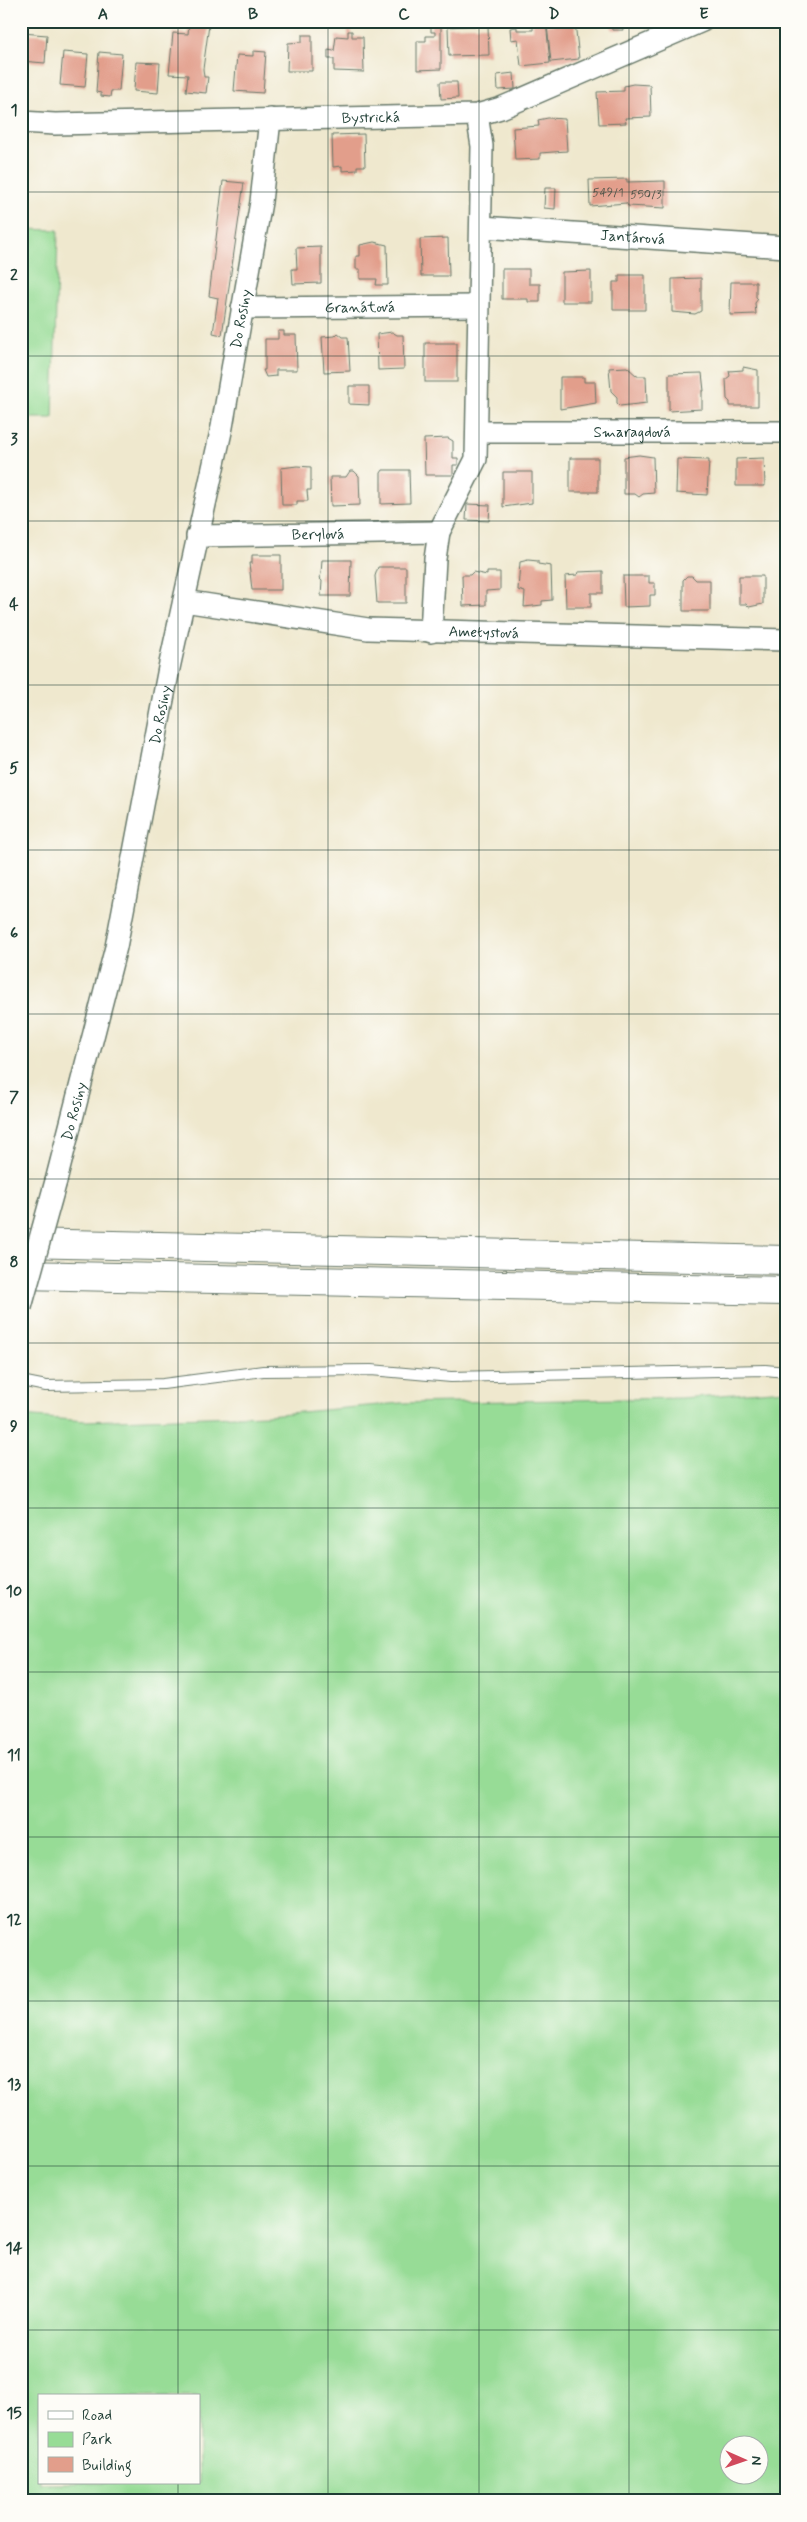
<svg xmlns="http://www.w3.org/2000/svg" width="807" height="2522" font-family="Mynerve,sans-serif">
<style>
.green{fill:#97dc96;stroke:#5b8c65;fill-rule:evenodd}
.building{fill:#e29e8b}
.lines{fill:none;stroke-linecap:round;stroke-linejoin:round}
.service-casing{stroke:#68796a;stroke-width:12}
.minor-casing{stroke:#68796a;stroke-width:24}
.trunk-casing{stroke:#68796a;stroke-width:30}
.service{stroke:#fff;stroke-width:10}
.minor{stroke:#fff;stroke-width:21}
.trunk{stroke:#fff;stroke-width:28}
.minor-bridge-casing{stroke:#68796a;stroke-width:24;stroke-linecap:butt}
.minor-bridge{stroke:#fff;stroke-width:21}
.grid{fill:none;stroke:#1f3d34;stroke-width:1;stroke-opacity:0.55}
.labels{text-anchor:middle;stroke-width:4;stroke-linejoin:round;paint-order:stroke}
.number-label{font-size:12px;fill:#50554a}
.street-label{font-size:15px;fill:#1f3d34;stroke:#fdfcf7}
.neatline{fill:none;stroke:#1f3d34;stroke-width:2}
.grid-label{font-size:16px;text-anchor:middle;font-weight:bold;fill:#1f3d34}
</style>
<rect width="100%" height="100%" fill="#fdfcf7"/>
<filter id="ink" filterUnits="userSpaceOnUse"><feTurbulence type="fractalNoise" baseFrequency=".02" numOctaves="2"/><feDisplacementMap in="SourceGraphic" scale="10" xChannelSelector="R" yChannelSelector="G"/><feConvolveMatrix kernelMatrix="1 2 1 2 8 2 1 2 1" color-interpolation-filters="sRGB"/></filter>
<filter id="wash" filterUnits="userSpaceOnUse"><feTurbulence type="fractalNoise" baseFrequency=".0096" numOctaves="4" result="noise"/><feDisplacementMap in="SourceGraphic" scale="20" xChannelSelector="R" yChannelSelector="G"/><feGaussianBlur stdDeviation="1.12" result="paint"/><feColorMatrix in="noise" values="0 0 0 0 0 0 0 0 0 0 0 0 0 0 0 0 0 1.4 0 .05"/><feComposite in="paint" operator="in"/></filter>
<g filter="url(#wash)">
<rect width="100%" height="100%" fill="#efe8ce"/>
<g class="green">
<polygon points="21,229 58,230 53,418 21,418"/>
<path d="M786,1390V2501H21V1416L85,1421L268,1415L401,1403L681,1398ZM39,2396H199V2483H39ZM730,2444H760V2474H730Z"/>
</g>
<g id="blocks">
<g class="building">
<polygon points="431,21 441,21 441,69 417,70 417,41 426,41 426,36 435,36 435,32 431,32"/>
<polygon points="533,21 546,21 550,63 521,66 518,39 511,40 510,28 517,27 517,30 533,30"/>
<polygon points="611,21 622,21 623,30 612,30"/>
<polygon points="575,22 579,59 551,62 547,25"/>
<polygon points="189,24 209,25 203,69 204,77 208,77 206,93 186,91 188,75 169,74 173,33 188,34"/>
<polygon points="468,26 488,26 489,55 449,56 448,27"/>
<polygon points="348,31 352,31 352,37 363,37 364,72 334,71 334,59 328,59 328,50 334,51 336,36 348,37"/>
<polygon points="22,33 47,35 45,63 21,61"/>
<polygon points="302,35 312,35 312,71 287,71 288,43 302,42"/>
<polygon points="253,51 266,52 263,93 234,91 237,55 253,56"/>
<polygon points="63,52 88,54 85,87 60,85"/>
<polygon points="99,52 122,54 119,91 111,91 110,97 101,96 101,93 96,92"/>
<polygon points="136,62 160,63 158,93 134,91"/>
<polygon points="514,73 515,89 498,90 497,75"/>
<polygon points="440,82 457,82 458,98 441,99"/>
<polygon points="633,84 650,85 651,117 625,118 626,123 599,124 597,92 624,91 624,86"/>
<polygon points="548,118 565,119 567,151 540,153 540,159 515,160 513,128 539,126 538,120"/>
<polygon points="364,134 365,166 357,166 357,170 342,171 342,166 333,167 332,135"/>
<polygon points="627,179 627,182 665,181 665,208 628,206 626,203 590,206 589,180"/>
<rect x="21" y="180" width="8" height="17"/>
<polygon points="223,181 244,183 222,335 213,333 218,298 209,296"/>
<polygon points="545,188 556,188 555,209 544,208"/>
<polygon points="448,238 449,276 421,276 420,239"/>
<polygon points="374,242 387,245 388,285 376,285 377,279 360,279 360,269 356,269 356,256 360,256 360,245"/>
<polygon points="321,247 321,283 293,284 292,269 297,269 296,248"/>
<polygon points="502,269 529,269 529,284 540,284 540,302 528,302 528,299 502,299"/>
<polygon points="591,271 591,302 562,302 562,272"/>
<polygon points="619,275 645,275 645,310 613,310 613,282 619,282"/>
<polygon points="701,278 701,311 695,314 672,312 672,279"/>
<polygon points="731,282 756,282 756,297 758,299 755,303 756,314 730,315"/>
<polygon points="278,331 284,331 284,335 296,335 297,370 276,370 276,376 266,377 263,370 265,370 265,339 278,339"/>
<polygon points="392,332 397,335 403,335 404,369 378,370 377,334"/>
<polygon points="338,333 343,337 348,337 350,371 324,372 322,337 335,336"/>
<rect x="425" y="343" width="32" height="39"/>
<polygon points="627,367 637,376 646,376 647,403 620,406 617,403 617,397 611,391 609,368"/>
<polygon points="743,367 758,370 758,406 730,406 730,402 727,399 726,379 730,376 729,371 743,370"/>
<polygon points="702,373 704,391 702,391 702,409 669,411 669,374"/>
<polygon points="560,377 584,377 584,382 595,382 596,403 560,409"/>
<polygon points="349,386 369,386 369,405 349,404"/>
<polygon points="448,438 453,441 453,458 458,458 458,465 453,465 453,475 425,475 424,439"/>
<polygon points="639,455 653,457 654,493 643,494 639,497 635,494 624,494 624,457"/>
<rect x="570" y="458" width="28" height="34"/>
<polygon points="764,458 765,486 736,486 736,459"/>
<polygon points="677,459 709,460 707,495 676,493"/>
<polygon points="297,466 311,467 311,490 307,490 308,501 297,501 297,505 282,505 281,468"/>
<polygon points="383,470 409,470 410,503 381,504 381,473"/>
<polygon points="350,471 354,471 359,476 360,505 331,506 330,477 346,477"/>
<polygon points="503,472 532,472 532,503 503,507"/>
<polygon points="467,504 490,505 489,521 466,520"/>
<polygon points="252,555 281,555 281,590 252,590 249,563 252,563"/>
<polygon points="322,560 351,560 350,596 321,596 322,581 319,578 321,574"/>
<polygon points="528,560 538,561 538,564 551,566 552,600 542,601 542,605 524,607 525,592 518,590 520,562"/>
<polygon points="378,567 406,567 406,603 377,603 375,576"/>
<polygon points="603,571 603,593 591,593 591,607 566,607 565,576 577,575 578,572"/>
<polygon points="473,572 487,575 487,572 500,572 500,590 486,591 486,605 463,606 462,575 470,575"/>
<polygon points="623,576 649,576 649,583 655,583 655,595 650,595 650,606 624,607"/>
<polygon points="687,576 692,576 696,580 710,580 710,611 683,611 683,580"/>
<polygon points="739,576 763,576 763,604 749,607 746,604 739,604"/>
</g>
</g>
</g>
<g filter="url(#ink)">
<use href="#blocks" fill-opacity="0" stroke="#68796a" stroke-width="1"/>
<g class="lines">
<g class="service-casing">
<polyline id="service" points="21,1381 46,1386 163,1384 263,1371 371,1370 451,1377 765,1370 786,1372"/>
</g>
<g class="minor-casing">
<g id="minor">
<path id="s1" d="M21,122L55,124L477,115L501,108L702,21"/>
<path id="s2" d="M481,227L786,247"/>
<path id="s3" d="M242,308L477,306"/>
<path id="s4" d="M477,432H786"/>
<path id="s5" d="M197,536L439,532"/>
<path id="s6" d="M184,601L368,629L786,640"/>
<polyline points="431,632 435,559 439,532 476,459 482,146 477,115"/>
<path id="s7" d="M56,1181L116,947L169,668L222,427L261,202L270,119"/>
</g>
</g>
<g class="trunk-casing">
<g id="trunk">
<polyline points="21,1243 786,1260"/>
<polyline points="21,1275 786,1291"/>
</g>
</g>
<use href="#service" class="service"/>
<use href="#minor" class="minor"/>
<use href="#trunk" class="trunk"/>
<g class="minor-bridge-casing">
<polyline id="minor-bridge" points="21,1307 56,1181"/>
</g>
<use href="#minor-bridge" class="minor-bridge"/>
</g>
</g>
<path class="grid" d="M178,21V2396M328,21V2501M479,21V2501M629,21V2501M21,192H786M21,356H786M21,521H786M21,685H786M21,850H786M21,1014H786M21,1179H786M21,1343H786M21,1508H786M21,1672H786M21,1837H786M21,2001H786M21,2166H786M21,2330H786M178,2483V2501"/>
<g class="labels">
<g class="number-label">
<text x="608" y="196">549/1</text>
<text x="646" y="198">550/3</text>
</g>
<g class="street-label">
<text dy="5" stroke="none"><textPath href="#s1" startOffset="350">Bystrická</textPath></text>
<text dy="5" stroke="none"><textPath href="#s2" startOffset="152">Jantárová</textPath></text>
<text dy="5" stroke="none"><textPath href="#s3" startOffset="118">Granátová</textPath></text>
<text dy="5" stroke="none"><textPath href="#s7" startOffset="882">Do Rosiny</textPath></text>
<text dy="5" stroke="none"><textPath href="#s4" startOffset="155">Smaragdová</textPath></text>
<text dy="5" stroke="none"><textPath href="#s5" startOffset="121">Berylová</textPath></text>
<text dy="5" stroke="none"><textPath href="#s6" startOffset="302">Ametystová</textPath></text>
<text dy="5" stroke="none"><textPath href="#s7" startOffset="478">Do Rosiny</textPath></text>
<text dy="5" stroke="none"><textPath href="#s7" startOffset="72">Do Rosiny</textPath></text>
</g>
</g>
<rect width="807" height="2522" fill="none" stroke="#fdfcf7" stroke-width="55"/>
<rect x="38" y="2394" width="162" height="90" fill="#fdfcf7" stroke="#a4b0a9"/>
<rect x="48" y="2411" width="25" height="8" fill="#ffffff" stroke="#a4b0a9"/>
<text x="82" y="2420" font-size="15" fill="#1f3d34">Road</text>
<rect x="48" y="2432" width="25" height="15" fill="#97dc96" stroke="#a4b0a9"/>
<text x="82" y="2444" font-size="15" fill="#1f3d34">Park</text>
<rect x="48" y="2457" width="25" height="15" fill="#e29e8b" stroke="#a4b0a9"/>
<text x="82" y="2470" font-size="15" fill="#1f3d34">Building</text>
<g transform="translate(744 2460) rotate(92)"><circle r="24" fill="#fdfcf7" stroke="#a4b0a9"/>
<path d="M0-4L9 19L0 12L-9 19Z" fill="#d1495b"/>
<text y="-8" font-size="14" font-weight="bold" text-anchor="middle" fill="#1f3d34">N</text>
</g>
<rect x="28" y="28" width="752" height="2466" class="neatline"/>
<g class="grid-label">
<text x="103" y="19">A</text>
<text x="253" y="19">B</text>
<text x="404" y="19">C</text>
<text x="554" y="19">D</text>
<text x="704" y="19">E</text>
<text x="14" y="115">1</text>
<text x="14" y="280">2</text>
<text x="14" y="444">3</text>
<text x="14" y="609">4</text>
<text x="14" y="773">5</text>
<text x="14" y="938">6</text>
<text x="14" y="1102">7</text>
<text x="14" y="1267">8</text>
<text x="14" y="1431">9</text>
<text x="14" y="1596">10</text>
<text x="14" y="1760">11</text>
<text x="14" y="1925">12</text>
<text x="14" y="2089">13</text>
<text x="14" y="2253">14</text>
<text x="14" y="2418">15</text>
</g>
</svg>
